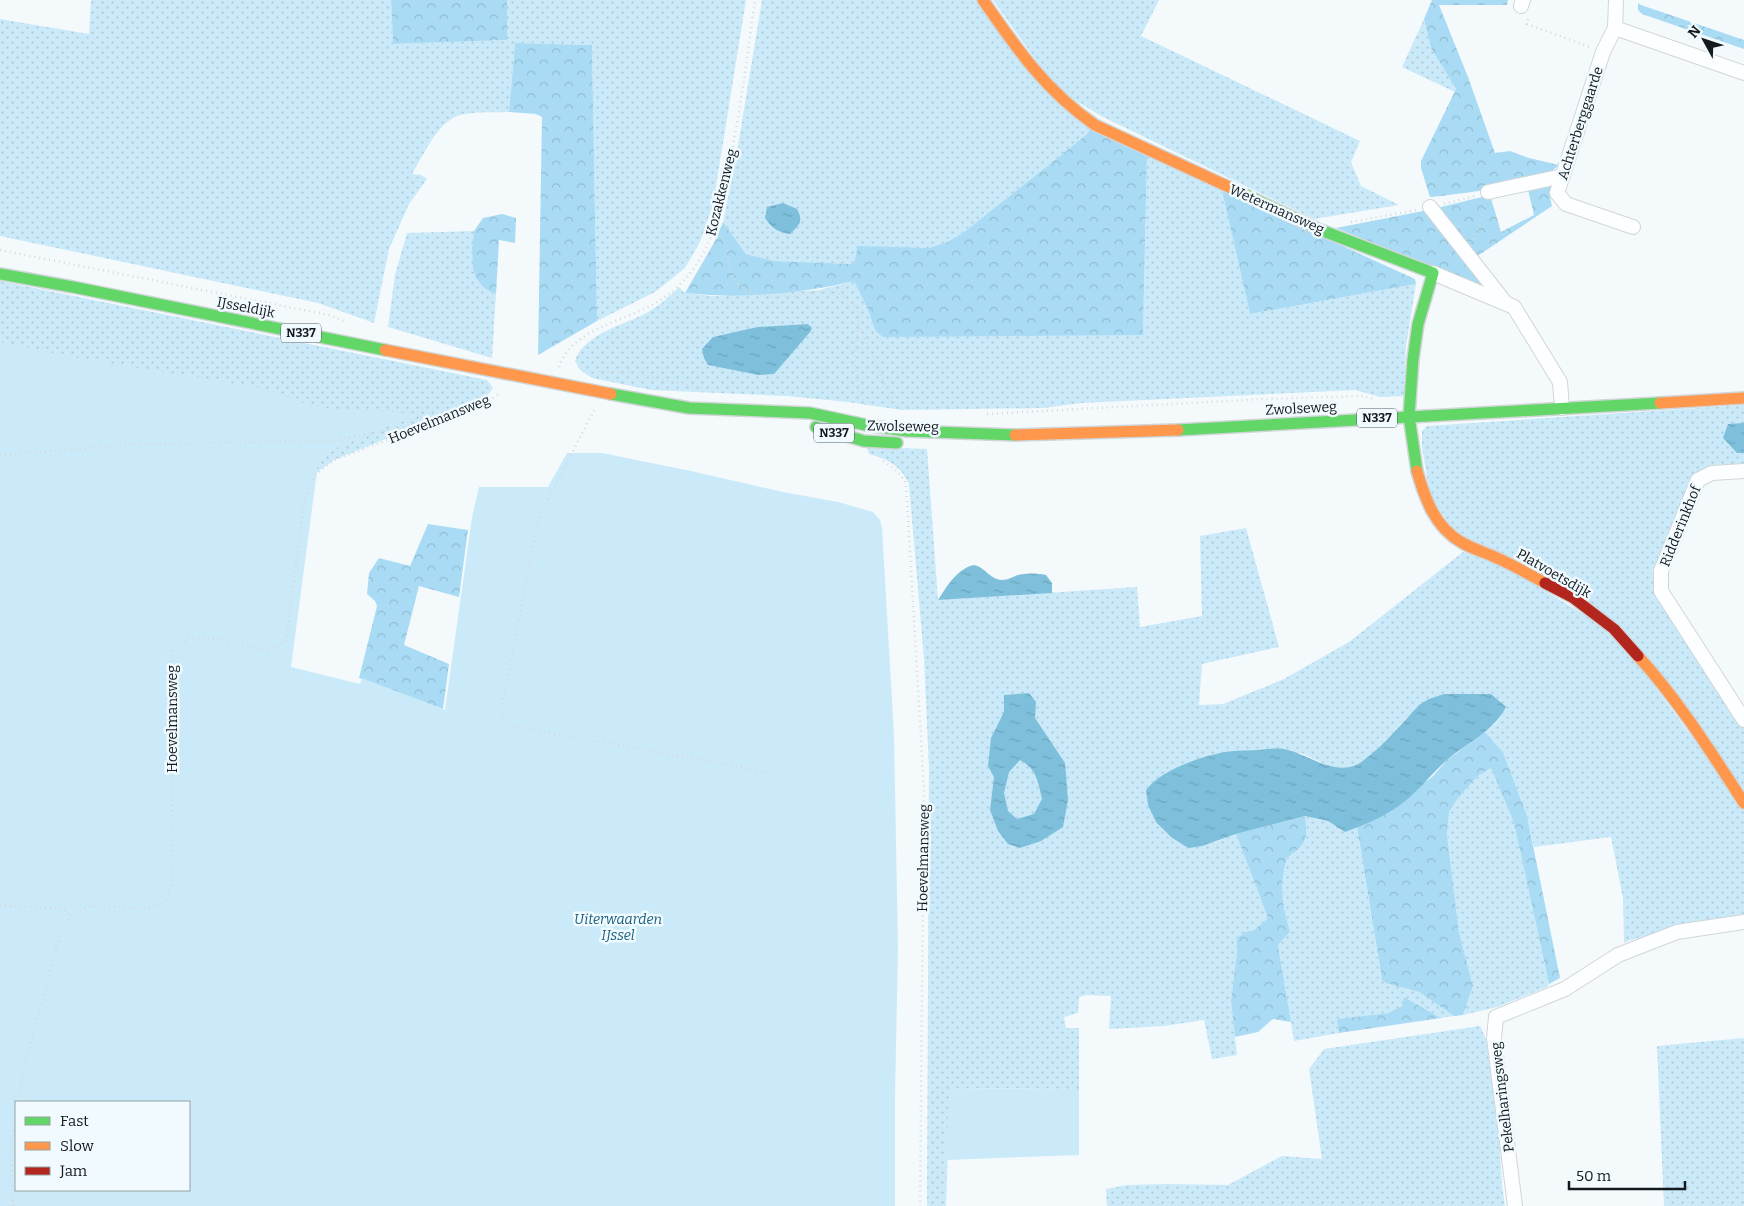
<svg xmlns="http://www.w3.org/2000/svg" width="1744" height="1206" font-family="Bitter,serif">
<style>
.grass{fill:url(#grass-dots);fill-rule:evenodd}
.forest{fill:url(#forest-crowns)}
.green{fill:#caeafa;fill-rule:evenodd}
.water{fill:url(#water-ripples);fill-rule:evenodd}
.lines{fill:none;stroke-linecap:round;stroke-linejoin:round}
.street-casing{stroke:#d0d6d8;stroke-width:16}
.fast-casing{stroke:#d0d6d8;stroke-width:14}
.slow-casing{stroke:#d0d6d8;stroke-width:14}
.jam-casing{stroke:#d0d6d8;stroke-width:14}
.path{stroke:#d7d9da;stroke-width:2.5;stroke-dasharray:1 4;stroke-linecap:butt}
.street{stroke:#fdfeff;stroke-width:14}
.fast{stroke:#63d668;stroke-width:11}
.slow{stroke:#ff974d;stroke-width:11}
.jam{stroke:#b3261e;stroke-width:11}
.labels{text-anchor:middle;stroke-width:5;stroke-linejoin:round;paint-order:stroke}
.shield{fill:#f0faff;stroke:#555c60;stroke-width:1}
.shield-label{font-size:12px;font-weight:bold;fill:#13191c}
.street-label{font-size:14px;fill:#13191c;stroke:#f0faff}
.park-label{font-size:14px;font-style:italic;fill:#195f7a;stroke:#f0faff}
</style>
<defs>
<pattern id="grass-dots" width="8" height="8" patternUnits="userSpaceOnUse" patternTransform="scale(1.25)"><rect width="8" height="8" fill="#caeafa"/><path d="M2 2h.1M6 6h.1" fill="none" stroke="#adc8d6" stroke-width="1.8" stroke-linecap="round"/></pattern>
<pattern id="forest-crowns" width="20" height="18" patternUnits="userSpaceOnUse" patternTransform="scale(1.25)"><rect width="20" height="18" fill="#a9dcf4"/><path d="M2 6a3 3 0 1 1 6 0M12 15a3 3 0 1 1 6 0" fill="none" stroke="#91bcd1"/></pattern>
<pattern id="water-ripples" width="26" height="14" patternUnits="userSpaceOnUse" patternTransform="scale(1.25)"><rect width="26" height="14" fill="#7ebfdb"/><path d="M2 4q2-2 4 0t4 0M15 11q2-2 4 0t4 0" fill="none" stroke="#6ca4bb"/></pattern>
</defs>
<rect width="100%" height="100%" fill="#f4f9fc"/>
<g class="grass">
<path d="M91,0H391L393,44L507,40V0H746L713,205L700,242L685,268L655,292L597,321L592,45L515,43L509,112C494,113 476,111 461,115C439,119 423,156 412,174L421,175L427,179L409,204L389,249L374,323L318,303L0,236V19L89,34Z"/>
<polygon points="762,0 977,0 1092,128 1085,136 964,232 947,242 929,248 917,248 854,264 774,261 746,254 723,222 736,158"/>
<polygon points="993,0 1159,0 1141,36 1360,141 1351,162 1361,186 1399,205 1314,219 1101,116 1073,99 1048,77"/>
<polygon points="1424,19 1431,48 1456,89 1455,92 1402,67"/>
<path d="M1147,155L1222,191L1250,314L1416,284L1406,346L1404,396L1380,397L1355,390L1081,403L1044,408L902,410L848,402L787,396L651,390L592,378L580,370L575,361C583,334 625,325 648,312C660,305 669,297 679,287L685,293L713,296L819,290L854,281L868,310L875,330L1143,335ZM808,324L810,325L758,375L708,365L713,337L757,327Z"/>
<polygon points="474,231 472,248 485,289 496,294 492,358 388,327 395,275 407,233"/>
<polygon points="0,281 487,380 493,388 486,398 334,460 320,470 312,478 0,625"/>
<polygon points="1744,405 1744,464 1712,465 1694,475 1652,572 1656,586 1744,727 1744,790 1624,636 1452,528 1430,495 1422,447 1422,431 1427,426"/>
<path d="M867,447L927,449L938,600L1137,587L1140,627L1202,616L1200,536L1246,528L1279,647L1202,664L1199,705L1223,704L1284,679L1349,642L1463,552L1506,567L1601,625L1639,665L1744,808V916L1676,927L1628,941L1624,943L1623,898L1611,837L1534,847L1527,816L1503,752L1485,732L1495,724L1501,716L1419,705L1368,758L1356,765L1344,768L1331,767L1301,753L1161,777L1151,784L1146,790C1149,800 1151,811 1156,820C1159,827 1180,846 1188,847C1198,849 1227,838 1236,834L1268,918L1254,930L1245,932L1237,938V951L1231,1001L1237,1055L1212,1059L1204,1020L1164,1026L1109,1029L1111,996L1087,995L1079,997L1078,1013L1064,1017L1066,1028H1079V1089L950,1088L946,1206H927L929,768L924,658L909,485C902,466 887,459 869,454Z"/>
<polygon points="1491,768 1514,823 1549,984 1547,987 1497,1007 1463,1015 1473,986 1459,932 1447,835 1449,812 1458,798 1478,776"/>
<path d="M1305,816L1328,821L1345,831L1357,827L1381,976L1405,988L1419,992L1454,1016L1441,1018L1404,997L1402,1006L1388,1013L1338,1019L1339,1033L1294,1041L1278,945L1290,932C1282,902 1279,887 1287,858C1307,844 1308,839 1305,816Z"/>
<polygon points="1480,1026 1486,1039 1498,1115 1502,1185 1505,1206 1107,1206 1106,1189 1127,1185 1168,1184 1228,1185 1282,1156 1322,1159 1309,1069 1324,1049"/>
<polygon points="1744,1038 1744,1206 1664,1206 1657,1046"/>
</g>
<g class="forest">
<polygon points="391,0 507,0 507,40 393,44"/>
<path d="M1432,0H1508L1507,5H1439L1468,77L1495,153L1510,151L1529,158L1559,165C1541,185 1458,194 1430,197L1421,168V161L1456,89L1431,48L1424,19Z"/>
<polygon points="1638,3 1641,5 1744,40 1744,49 1642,14 1638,10"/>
<polygon points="515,43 592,45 597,321 538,355 542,117 536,114 509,112"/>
<path d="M1092,128L1147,155L1143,335L883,337L875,330L868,310L854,281C800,294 741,299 685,293L715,241L723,222L746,254L774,261L854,264L858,246L929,248L947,242L964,232L1085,136Z"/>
<polygon points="1552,185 1555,189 1550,197 1552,206 1476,257 1437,208 1490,195 1501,232 1534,215 1528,190"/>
<polygon points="1222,191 1415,279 1416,284 1250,314"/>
<polygon points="1428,210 1483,282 1481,287 1336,228"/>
<polygon points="502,214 516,218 515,243 499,240 496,294 485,289 476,278 473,268 472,248 474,231 483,218"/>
<polygon points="428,524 468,530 459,597 419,586 404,645 449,664 443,709 359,678 377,606 375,601 367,594 369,573 379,558 410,566"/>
<polygon points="1485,732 1503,752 1527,816 1560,978 1549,984 1514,823 1491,768 1478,776 1458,798 1449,812 1447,835 1459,932 1473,986 1463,1015 1454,1016 1419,992 1386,983 1382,980 1357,827 1370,821 1432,777 1447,760"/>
<path d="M1305,816C1308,839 1307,844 1287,858C1279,887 1282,902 1290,932L1278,945L1291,1022L1273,1019L1258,1032L1235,1037L1231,1001L1237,951V938L1245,932L1254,930L1268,918L1236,834Z"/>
<polygon points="1404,997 1441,1018 1339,1033 1337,1019 1388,1013 1402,1006"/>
</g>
<g class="green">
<path d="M0,342L79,358L266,389L310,405L330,409L414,413L420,414L377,430L319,456L291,667L360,684L362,678L445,710L472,517L479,487H548L567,453H602L691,471L783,492L838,502L873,512L880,520L882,528L894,735L898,948L895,1095V1206H0ZM189,1102V1190H16V1102Z"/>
<polygon points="949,1088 1079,1089 1079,1155 946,1160"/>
</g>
<g class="water">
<path d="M783,203L797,209C804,222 799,225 790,234C777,232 772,228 765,218L767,207Z"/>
<polygon points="808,324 812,328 810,332 774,374 758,375 708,365 704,358 702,349 713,337 757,327"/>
<polygon points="1744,423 1744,453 1737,453 1723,438 1728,424"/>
<path d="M974,565C985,567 989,579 1002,580C1008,580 1012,577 1018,575C1028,573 1036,573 1046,575L1052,583V593L938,600C946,587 958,568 974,565Z"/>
<path d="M1029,693L1036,702L1035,718L1065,763L1068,800L1063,827L1041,841L1020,848L1008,844L998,831L990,810L994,777L988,766L991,738L1004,712V695ZM1020,760C1037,769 1038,782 1042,799L1034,814L1017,819L1008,811L1004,793L1009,772Z"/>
<path d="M1444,694H1491L1506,707C1493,732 1468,742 1447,760C1431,774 1418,792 1400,805C1384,817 1364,825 1345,832L1328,821L1305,816L1236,834L1202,846L1189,848L1183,845L1171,837L1156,822L1148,805L1146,790C1160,771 1197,758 1220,753C1232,750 1245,751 1258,750C1266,749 1276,748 1284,749C1308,754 1332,775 1356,765C1373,757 1405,720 1419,705L1429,699Z"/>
</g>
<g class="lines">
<g class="street-casing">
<g id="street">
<polyline points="1616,0 1615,28 1603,52 1557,193 1566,204 1633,227"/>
<polyline points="1521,6 1523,0"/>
<polyline points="1615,28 1744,73"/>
<polyline points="1488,192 1563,176"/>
<polyline points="1430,207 1504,301"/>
<polyline points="1433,273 1514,307 1560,382 1562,408"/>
<polyline points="1744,471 1712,473 1698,480 1661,571 1661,591 1744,720"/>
<polyline points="1515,1206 1494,1038 1496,1017 1565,989 1618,955 1677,932 1744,922"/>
</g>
</g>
<g class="fast-casing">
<g id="fast">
<polyline points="1229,187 1318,229 1433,273 1418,324 1413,359 1409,416 1417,471"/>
<polyline points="0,274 73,287 385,350"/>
<polyline points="611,394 689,408 810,413 866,425 907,431 1015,435"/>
<polyline points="816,427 864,441 897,443"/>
<polyline points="1178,430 1660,403"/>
</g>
</g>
<g class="slow-casing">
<g id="slow">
<path d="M983,0C1016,48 1046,91 1095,125L1229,187"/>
<polyline points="385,350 611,394"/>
<polyline points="1660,403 1744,398"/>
<polyline points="1015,435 1178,430"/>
<path d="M1417,471C1425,499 1435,527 1461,542C1472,549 1485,552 1497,558C1513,565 1529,574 1545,583"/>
<path d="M1638,656C1679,701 1711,752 1744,803"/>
</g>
</g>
<g class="jam-casing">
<polyline id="jam" points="1545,583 1572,597 1614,629 1638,656"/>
</g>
<g class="path">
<polyline points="1528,19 1527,24 1590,47"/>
<polyline points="1444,204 1475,196"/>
<polyline points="1351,222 1417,210"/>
<path d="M713,232C730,240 726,247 729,264C737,311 799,294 831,291C871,303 855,330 855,360C855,374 860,392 866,406"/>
<polyline points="1473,239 1478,231 1485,205"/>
<polyline points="0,250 329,315 346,322"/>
<polyline points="859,324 883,380 899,410"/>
<path d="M559,367C571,329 626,321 657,302C669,296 680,285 689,275C717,240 724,193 732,150C742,101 748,50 755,0"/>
<polyline points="598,371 628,372 706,389"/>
<polyline points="594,410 539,517 501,711 504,720 513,726 528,729 786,775"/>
<polyline points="987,414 1263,399 1364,396 1373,399"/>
<polyline points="0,455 141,444 330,441 403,427 418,418 430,416 432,424"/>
<path d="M883,461C893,468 900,472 906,484L924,790L920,1206"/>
<polyline points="0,906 62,908 71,915"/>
<polyline points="18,1102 24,1069 60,934 71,915 90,906 150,908 162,905 167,899 172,879 173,859 172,653 189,638 212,638 264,649 275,648 286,640 305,497 315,475 334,460 487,403 500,393"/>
<polyline points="13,1206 11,1147 16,1116"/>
</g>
<use href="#street" class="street"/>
<use href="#fast" class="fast"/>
<use href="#slow" class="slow"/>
<use href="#jam" class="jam"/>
</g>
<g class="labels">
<g class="shield">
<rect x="281" y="323.5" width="40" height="19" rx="4"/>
<rect x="1357" y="408.5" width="40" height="19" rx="4"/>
<rect x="814" y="423.5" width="40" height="19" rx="4"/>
</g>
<g class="shield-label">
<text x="301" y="337">N337</text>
<text x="1377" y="422">N337</text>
<text x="834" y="437">N337</text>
</g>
<g class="street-label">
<text transform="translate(1580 123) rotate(-72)" y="5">Achterberggaarde</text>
<text transform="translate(721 192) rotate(-76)" y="5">Kozakkenweg</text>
<text transform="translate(1277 209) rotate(24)" y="5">Wetermansweg</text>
<text transform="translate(246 307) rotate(11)" y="5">IJsseldijk</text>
<text transform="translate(1301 408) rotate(-3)" y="5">Zwolseweg</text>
<text transform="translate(439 419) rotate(-22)" y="5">Hoevelmansweg</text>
<text transform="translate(903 426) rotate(1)" y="5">Zwolseweg</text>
<text transform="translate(1680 526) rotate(-68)" y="5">Ridderinkhof</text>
<text transform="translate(1554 573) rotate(30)" y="5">Platvoetsdijk</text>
<text transform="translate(172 719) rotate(-90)" y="5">Hoevelmansweg</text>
<text transform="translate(923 858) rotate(-89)" y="5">Hoevelmansweg</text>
<text transform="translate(1502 1097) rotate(-97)" y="5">Pekelharingsweg</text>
</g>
<g class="park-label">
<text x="618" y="924">Uiterwaarden<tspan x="618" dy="16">IJssel</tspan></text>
</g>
</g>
<rect x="15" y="1101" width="175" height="90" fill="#f0faff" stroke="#98a0a4"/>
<rect x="25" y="1117" width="25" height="8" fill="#63d668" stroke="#98a0a4"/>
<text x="60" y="1126" font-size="15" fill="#13191c">Fast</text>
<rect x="25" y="1142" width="25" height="8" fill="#ff974d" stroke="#98a0a4"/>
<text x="60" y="1151" font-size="15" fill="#13191c">Slow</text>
<rect x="25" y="1167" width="25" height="8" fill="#b3261e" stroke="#98a0a4"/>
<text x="60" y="1176" font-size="15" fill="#13191c">Jam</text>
<g transform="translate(1704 40) rotate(310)" stroke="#f0faff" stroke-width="4" paint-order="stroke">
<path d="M0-4L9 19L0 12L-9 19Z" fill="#13191c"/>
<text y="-8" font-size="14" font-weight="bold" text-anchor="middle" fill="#13191c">N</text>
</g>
<path d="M1569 1181v8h116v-8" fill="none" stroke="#13191c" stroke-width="2.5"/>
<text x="1576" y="1181" font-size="15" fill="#13191c" stroke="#f0faff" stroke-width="4" paint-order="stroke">50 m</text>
</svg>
